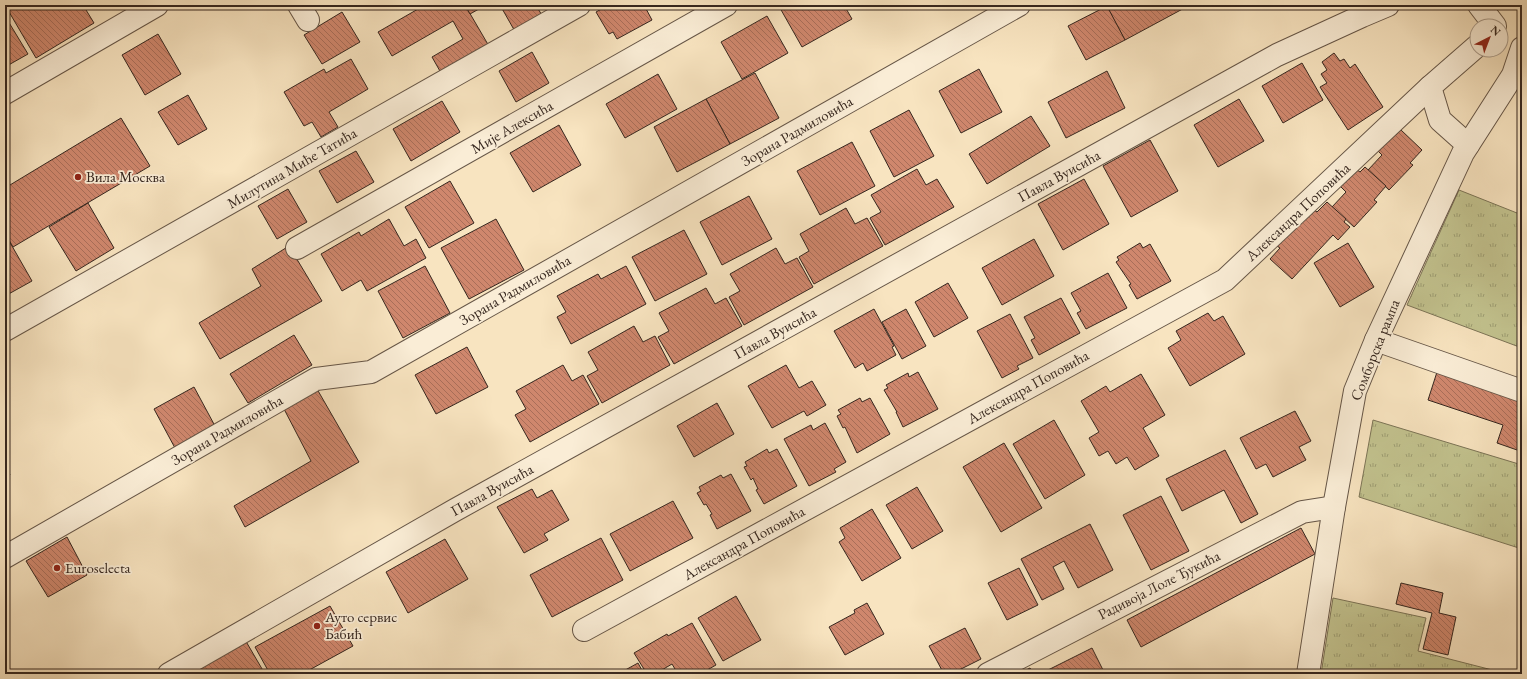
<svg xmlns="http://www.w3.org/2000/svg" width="1527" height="679" font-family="'EB Garamond',serif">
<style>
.grass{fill:url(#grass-tufts);stroke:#7c7456}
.building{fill:url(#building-back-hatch);stroke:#36271f}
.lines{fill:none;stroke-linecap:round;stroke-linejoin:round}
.minor-casing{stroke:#665647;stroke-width:24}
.path{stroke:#36271f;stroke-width:2.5;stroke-dasharray:3 2;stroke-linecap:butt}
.minor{stroke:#faedd6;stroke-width:22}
.poi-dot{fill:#8f2418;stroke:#faedd6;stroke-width:1.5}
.labels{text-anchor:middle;stroke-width:3.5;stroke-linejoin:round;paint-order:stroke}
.street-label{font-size:15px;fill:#36271f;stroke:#faedd6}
.poi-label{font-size:15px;fill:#36271f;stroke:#faedd6;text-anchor:start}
</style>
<defs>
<pattern id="grass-tufts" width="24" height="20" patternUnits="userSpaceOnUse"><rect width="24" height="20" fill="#c2c28e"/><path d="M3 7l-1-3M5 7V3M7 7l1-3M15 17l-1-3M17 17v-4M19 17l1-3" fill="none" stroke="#9e9e73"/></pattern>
<pattern id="building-back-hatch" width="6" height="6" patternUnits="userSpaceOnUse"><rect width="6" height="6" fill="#cf876d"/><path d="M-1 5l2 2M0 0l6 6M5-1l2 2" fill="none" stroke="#a96e59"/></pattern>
</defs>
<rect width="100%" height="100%" fill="#f8e4c0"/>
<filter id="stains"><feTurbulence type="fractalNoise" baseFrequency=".005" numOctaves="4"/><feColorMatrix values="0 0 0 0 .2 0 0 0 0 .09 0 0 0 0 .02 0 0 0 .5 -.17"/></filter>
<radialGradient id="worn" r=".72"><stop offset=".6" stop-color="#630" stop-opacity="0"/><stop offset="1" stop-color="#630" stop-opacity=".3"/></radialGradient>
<g class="grass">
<polygon points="1459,190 1522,215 1522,348 1407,305"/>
<polygon points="1373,420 1522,465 1522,549 1359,497"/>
<polygon points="1333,598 1426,618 1418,651 1508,674 1321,674"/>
</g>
<g class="building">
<polygon points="5,5 83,5 94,23 36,58"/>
<polygon points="425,5 465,5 493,53 445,80 432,57 463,39 453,21 392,56 378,32"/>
<polygon points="465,5 486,5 470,14"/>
<polygon points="500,5 536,5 544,19 517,35"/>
<polygon points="609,5 644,5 652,20 617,39 613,32 609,34 596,12"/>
<polygon points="785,5 844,5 852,19 802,47 780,8"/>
<polygon points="1106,5 1190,5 1125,40"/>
<polygon points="1107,6 1125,40 1086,60 1068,26"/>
<polygon points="342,12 360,42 322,64 304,35"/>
<polygon points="5,16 28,54 5,67"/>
<polygon points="767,16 788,53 742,79 721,42"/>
<polygon points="158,34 181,74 145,95 122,55"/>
<polygon points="532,52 549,83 516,102 499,71"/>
<polygon points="1334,53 1340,61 1344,59 1350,68 1355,64 1383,107 1348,130 1320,87 1327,83 1321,74 1327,70 1322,62"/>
<polygon points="351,59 368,89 329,112 338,127 321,137 312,122 304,126 284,92 324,69 326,73"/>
<polygon points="1302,63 1323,100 1283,123 1262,86"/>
<polygon points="979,69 1002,112 961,133 939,91"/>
<polygon points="1107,71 1125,108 1066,138 1048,102"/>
<polygon points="755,73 779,118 730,144 706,99"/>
<polygon points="658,74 677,109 625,138 606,104"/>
<polygon points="188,95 207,129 178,145 158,112"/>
<polygon points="706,99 730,144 677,172 654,127"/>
<polygon points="1239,99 1264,141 1218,167 1194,125"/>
<polygon points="442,101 460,132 411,161 393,129"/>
<polygon points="909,110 934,156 894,177 870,131"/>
<polygon points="1031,116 1050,146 987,184 969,154"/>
<polygon points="121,118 150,166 13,247 5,233 5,188"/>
<polygon points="559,125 581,165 533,192 510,153"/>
<polygon points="1401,130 1422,150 1410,163 1413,165 1389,190 1368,170 1382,155 1376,149 1392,132 1396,135"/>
<polygon points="1150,140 1178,191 1131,217 1103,166"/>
<polygon points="852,142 875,186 820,215 797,171"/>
<polygon points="356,151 374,182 337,203 319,171"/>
<polygon points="1365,167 1386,186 1374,200 1377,202 1354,227 1332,207 1346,192 1340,186 1356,169 1360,172"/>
<polygon points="917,169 926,185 937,179 954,207 885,245 870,218 881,212 871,195"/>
<polygon points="1084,179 1109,224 1063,250 1038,204"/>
<polygon points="450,181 474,223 429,248 405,207"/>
<polygon points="288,189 307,222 277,239 258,206"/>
<polygon points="749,196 772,239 722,265 700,222"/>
<polygon points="1327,202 1346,219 1344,222 1350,227 1338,240 1333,235 1292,279 1270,259 1280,248 1277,246 1312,208 1317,212"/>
<polygon points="88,203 114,248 76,271 49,227"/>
<polygon points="846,208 855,224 867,218 883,246 814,284 799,257 809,251 800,234"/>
<polygon points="389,219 404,246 416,239 426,258 367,291 361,280 342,291 321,254 359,232 361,236"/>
<polygon points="496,219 524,270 469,299 441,248"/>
<polygon points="684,230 707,274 655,301 632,257"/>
<polygon points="8,239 32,281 5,296 5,241"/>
<polygon points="1034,239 1054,276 1002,305 982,268"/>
<polygon points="1140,243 1143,248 1150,244 1171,281 1137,299 1129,285 1131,284 1116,262 1119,260 1117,257"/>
<polygon points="1348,243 1374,287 1340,307 1314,263"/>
<polygon points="289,246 322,301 220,359 199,323 261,286 252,269"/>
<polygon points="776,248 785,264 797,258 813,287 744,325 729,297 740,291 730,274"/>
<polygon points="425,266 450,313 403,338 378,291"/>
<polygon points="626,266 646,304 571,344 557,317 566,312 557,296 598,274 601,279"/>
<polygon points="1108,273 1127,308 1086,329 1077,313 1081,311 1071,293"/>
<polygon points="948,283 968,318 934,337 915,302"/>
<polygon points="706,288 715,304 726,298 742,326 674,364 658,337 669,331 659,313"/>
<polygon points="1061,298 1080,333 1039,355 1031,340 1035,338 1024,317"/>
<polygon points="874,309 894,346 892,347 896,355 867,371 863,363 855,368 834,331"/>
<polygon points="906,309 926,346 902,359 882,322"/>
<polygon points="1208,313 1214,321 1223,316 1245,354 1190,386 1168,348 1181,340 1176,331"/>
<polygon points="1010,314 1033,358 1017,366 1019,369 1002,378 977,331"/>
<polygon points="634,326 643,342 655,336 670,365 602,403 587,376 598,370 588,352"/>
<polygon points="294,335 312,365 248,403 230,374"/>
<polygon points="467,347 488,387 436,414 415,375"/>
<polygon points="563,365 572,381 583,375 599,404 530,442 515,415 526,409 516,391"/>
<polygon points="786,365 799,388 812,381 826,405 807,416 804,411 772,428 748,386"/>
<polygon points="918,372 938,409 903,427 896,412 897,412 884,390 888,388 886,385 908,373 909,377"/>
<polygon points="1437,372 1522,397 1522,444 1520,451 1497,443 1503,425 1428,400"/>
<polygon points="1141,374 1165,415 1143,428 1159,456 1135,470 1127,457 1116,464 1108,451 1099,456 1089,438 1099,432 1081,401 1106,386 1110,392"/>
<polygon points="194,387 215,426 175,448 154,409"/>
<polygon points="317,389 359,462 245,527 234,506 311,461 284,409"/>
<polygon points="860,398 862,402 870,398 890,434 857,453 845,427 843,428 837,416 841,414 838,410"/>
<polygon points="717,403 734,434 694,457 677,426"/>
<polygon points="1295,411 1311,441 1299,447 1306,460 1273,477 1266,464 1256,469 1240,438"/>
<polygon points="1054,420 1085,475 1045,499 1013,444"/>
<polygon points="825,423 846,462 834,469 836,472 809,486 784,439 811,425 813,430"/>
<polygon points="1004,443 1042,508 1001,532 963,467"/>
<polygon points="767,449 769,453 777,449 797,486 764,504 756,490 758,489 753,478 751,480 744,467 747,466 745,462"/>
<polygon points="1225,450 1258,514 1241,523 1224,490 1182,511 1166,479"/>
<polygon points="5,465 10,475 5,478"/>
<polygon points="731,474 751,511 717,529 710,515 712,514 706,504 704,505 697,493 701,491 699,487 721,475 723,478"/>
<polygon points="917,487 943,531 912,549 886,505"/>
<polygon points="532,489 537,498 552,490 569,520 544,534 548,540 524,553 497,507"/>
<polygon points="1161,496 1189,551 1151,570 1123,515"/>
<polygon points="673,501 693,538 630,571 610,534"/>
<polygon points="872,509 901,558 862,581 839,542 845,538 840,528"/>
<polygon points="1090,524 1113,570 1078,588 1064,561 1053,567 1064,589 1042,600 1021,559"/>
<polygon points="1301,528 1315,554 1141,647 1127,620"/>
<polygon points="67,537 87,575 48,597 26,561"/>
<polygon points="601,538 623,580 552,617 530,575"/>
<polygon points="445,539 468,579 408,613 386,572"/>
<polygon points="1019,568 1038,605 1007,620 988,583"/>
<polygon points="1401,583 1443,593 1439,613 1456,617 1448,655 1423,649 1432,613 1396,604"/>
<polygon points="736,596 761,640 723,661 698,618"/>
<polygon points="867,603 884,634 845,655 829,627 855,613 854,610"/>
<polygon points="330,606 353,646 302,674 270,674 255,647"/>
<polygon points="692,623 716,665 700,674 678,674 672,664 655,674 647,674 634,653 667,634 668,636"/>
<polygon points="965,628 981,659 951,674 944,674 929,646"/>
<polygon points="244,638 265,674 179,674"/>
<polygon points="1092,648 1105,674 1040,674"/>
<polygon points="638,663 644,674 618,674"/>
<polygon points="1030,668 1034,674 1018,674"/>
</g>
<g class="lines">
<g class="minor-casing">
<g id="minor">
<polyline points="299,5 308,20"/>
<polyline points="1479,5 1495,26"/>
<polyline points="5,93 157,5"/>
<polyline points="1468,145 1440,120 1430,87 1477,46"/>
<polyline points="297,248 726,5"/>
<polyline points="5,330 579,5"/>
<polyline points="1376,340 1522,391"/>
<polyline points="5,557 316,379 371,372 1019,5"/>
<polyline points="584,630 1225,280 1430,87"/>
<polyline points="169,674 455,510 1277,55 1362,16 1388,5"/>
<polyline points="988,674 1302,512 1334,507"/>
<polyline points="1308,674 1334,507 1355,391 1376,340 1463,153 1513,75 1522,48"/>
</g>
</g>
<polyline class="path" points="1510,6 1522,6"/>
<use href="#minor" class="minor"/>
</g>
<g class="poi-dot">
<circle cx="78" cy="177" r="4"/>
<circle cx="57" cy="568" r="4"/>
<circle cx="317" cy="626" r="4"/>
</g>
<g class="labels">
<g class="street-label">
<text transform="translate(512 127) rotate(-30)" y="5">Мије Алексића</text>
<text transform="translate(797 131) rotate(-30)" y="5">Зорана Радмиловића</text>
<text transform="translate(292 168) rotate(-30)" y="5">Милутина Миће Татића</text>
<text transform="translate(1059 176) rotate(-29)" y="5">Павла Вуисића</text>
<text transform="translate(1298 212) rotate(-43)" y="5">Александра Поповића</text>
<text transform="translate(515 290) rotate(-30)" y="5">Зорана Радмиловића</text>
<text transform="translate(775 333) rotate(-29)" y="5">Павла Вуисића</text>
<text transform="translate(1375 350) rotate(-68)" y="5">Сомборска рампа</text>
<text transform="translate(1028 387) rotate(-29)" y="5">Александра Поповића</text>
<text transform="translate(227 430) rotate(-30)" y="5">Зорана Радмиловића</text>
<text transform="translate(492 490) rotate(-29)" y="5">Павла Вуисића</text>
<text transform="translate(744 543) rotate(-29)" y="5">Александра Поповића</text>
<text transform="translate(1159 585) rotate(-27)" y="5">Радивоја Лоле Ђукића</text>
</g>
<g class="poi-label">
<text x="86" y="182">Вила Москва</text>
<text x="65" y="573">Euroselecta</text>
<text x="325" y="622">Ауто сервис<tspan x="325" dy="17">Бабић</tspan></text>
</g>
</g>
<rect width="1527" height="679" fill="none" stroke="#f8e4c0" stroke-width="20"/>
<rect x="6" y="6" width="1515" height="667" fill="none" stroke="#36271f" stroke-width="2"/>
<rect x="10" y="10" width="1507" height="659" fill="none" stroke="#36271f"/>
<g transform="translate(1489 38) rotate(42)"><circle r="19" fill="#faedd6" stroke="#ac9e8d"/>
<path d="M0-3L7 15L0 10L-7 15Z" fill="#8f2418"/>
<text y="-6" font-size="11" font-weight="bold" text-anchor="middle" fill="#36271f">N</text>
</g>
<rect width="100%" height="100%" filter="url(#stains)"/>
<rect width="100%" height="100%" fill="url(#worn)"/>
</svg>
